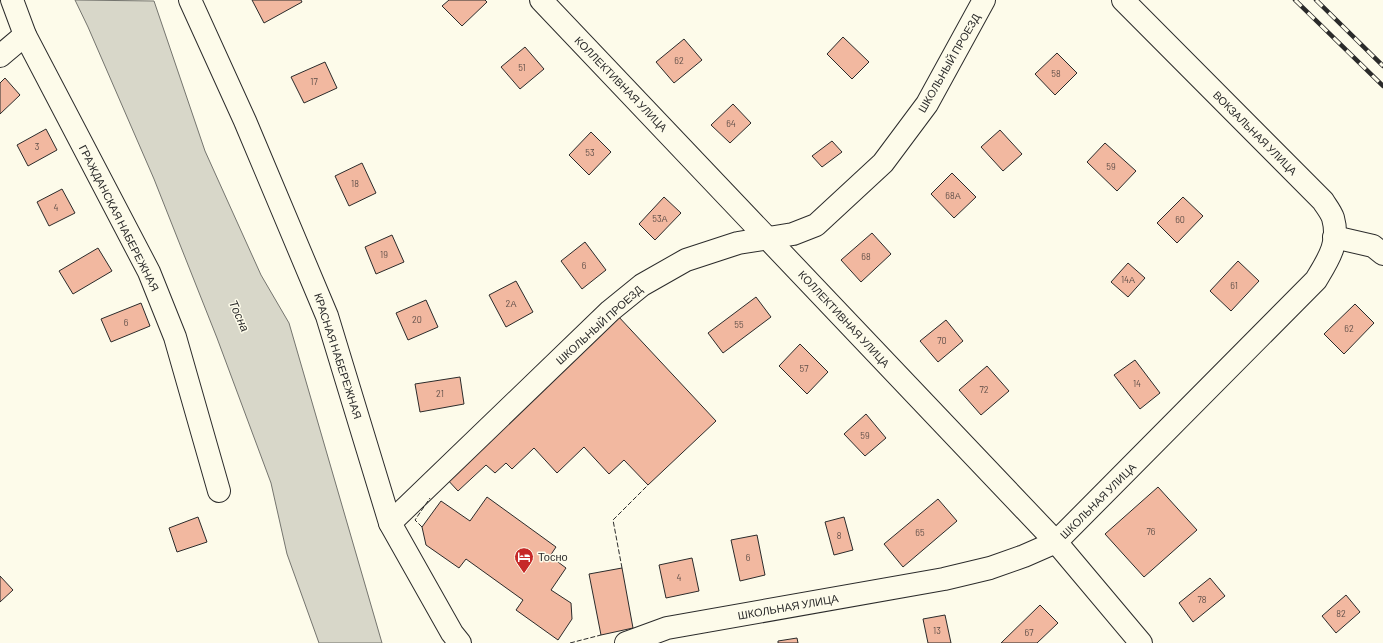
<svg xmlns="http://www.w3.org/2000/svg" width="1383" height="643" font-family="Barlow,sans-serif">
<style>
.water{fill:#d8d7c9;stroke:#74746e}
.building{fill:#f2b8a0;stroke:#2b2b2b}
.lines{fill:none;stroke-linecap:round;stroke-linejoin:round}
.minor-casing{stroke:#2b2b2b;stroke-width:24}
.minor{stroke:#fdfbea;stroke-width:22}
.rail-casing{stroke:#2b2b2b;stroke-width:4.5}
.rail{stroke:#fdfbea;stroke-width:3;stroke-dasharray:9;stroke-linecap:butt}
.fence{stroke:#2b2b2b;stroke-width:1;stroke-dasharray:5 2;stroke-linecap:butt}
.labels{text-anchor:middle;stroke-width:3;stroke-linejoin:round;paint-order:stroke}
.number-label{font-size:9px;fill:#5d4e48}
.street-label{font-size:11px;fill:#2b2b2b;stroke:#fdfbea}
.poi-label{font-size:11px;fill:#2b2b2b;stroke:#fdfbea;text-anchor:start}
.water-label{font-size:12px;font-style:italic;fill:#2b2b2b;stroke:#fdfbea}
</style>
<rect width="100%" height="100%" fill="#fdfbea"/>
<polygon class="water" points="75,0 154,1 205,151 261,275 289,323 382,643 319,643 287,554 271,483 217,338 154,179 88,27"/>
<g class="building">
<polygon points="252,0 301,0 302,2 264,23"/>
<polygon points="449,0 485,0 487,2 462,26 442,6"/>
<polygon points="843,37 869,62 852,79 827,54"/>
<polygon points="684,39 702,60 674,83 656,62"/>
<polygon points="525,47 544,69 520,89 501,67"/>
<polygon points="1057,53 1077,73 1055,95 1035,74"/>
<polygon points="325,62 337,88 304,103 291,77"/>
<polygon points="5,78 20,95 0,114 0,83"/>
<polygon points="733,104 751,123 730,143 711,125"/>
<polygon points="46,129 57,150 28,166 17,145"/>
<polygon points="1000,130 1022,154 1003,171 981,147"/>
<polygon points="591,132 611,152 589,175 569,155"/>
<polygon points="832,141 842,152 822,167 812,156"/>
<polygon points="1105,143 1136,171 1117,191 1087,162"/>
<polygon points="362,163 376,193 349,206 335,176"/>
<polygon points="952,173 976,197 954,218 931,194"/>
<polygon points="62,189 75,213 49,226 37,202"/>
<polygon points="664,197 681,213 655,240 639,224"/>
<polygon points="1183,197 1203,216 1177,243 1157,223"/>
<polygon points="872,233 891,254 861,282 841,260"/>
<polygon points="392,235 404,262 376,274 365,247"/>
<polygon points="585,242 606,270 582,289 561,261"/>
<polygon points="98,248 112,271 73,294 59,271"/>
<polygon points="1238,261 1259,281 1231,311 1210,291"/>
<polygon points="1128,263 1145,278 1128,297 1111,282"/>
<polygon points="516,281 533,312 506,327 489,295"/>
<polygon points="756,297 771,317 723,353 708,333"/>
<polygon points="426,300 438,327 408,340 396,313"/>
<polygon points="141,303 150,326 111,342 101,319"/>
<polygon points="1355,304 1374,323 1344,354 1324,334"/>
<polygon points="617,315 716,421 648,485 624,460 609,474 584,447 557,473 534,448 512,469 506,463 495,473 486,465 458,491 445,477"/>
<polygon points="946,320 963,341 938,362 920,341"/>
<polygon points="800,344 828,372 807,394 779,366"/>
<polygon points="1135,360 1160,393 1140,409 1114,375"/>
<polygon points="987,366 1009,391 981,415 959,390"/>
<polygon points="460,377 464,404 420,412 415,384"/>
<polygon points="866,414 886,438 865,456 844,434"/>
<polygon points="1158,487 1197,530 1144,577 1105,534"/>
<polygon points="487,497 556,547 550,556 566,568 551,590 571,603 572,619 558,640 516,610 523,600 466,559 459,568 426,545 422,527 441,501 470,521"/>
<polygon points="938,499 957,521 903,567 884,544"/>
<polygon points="198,517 207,542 177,552 169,528"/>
<polygon points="844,517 853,550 834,555 825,522"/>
<polygon points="757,535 765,575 740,581 731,540"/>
<polygon points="692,558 699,591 666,598 659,565"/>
<polygon points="622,568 633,628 601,635 589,574"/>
<polygon points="0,576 13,590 0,602"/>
<polygon points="1210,578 1225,596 1193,622 1179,603"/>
<polygon points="1346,595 1360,612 1336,633 1322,616"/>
<polygon points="1040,605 1058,623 1037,643 1001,643"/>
<polygon points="945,615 951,643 928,643 923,619"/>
<polygon points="797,638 798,643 778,643 778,641"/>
</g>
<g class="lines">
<g class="minor-casing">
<g id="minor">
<polyline points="12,0 25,35 149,272 175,337 219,491"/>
<polyline points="190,0 245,121 327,316 390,523 452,633 460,643"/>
<polyline points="541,0 1056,542 1141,643"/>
<polyline points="0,56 25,35"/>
<polyline points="1334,237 1373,246 1383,254"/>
<polyline points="390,523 610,311 642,285 686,260 738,243 793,234 816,225 883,163 927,104 984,0"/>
<path d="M626,643L667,628L944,579L990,568L1024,556L1056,542L1316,280C1328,260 1340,243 1333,218C1331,212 1326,206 1323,201L1123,0"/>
</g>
</g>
<use href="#minor" class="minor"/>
<g class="rail-casing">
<g id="rail">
<polyline points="1295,0 1383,86"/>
<polyline points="1316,0 1383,66"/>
</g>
</g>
<use href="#rail" class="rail"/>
<g class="fence">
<polyline points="422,527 415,520 430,498"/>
<polyline points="622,568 613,520 648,485"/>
<polyline points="570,643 601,635"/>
</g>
</g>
<defs>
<g id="hotel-pin" transform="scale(1)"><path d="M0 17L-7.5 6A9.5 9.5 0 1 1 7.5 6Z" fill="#c62828" stroke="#fdfbea"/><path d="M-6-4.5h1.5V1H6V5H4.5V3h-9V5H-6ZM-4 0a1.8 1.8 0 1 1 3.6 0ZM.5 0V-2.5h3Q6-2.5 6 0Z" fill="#fff"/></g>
</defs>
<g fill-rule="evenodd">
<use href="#hotel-pin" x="524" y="557"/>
</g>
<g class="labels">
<g class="number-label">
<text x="679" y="64">62</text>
<text x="522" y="71">51</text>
<text x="1056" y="77">58</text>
<text x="314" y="85">17</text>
<text x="731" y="127">64</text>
<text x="37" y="150">3</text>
<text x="590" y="156">53</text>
<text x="1111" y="170">59</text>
<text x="355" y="187">18</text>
<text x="953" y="199">68А</text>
<text x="56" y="211">4</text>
<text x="660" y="222">53А</text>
<text x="1180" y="223">60</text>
<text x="384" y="258">19</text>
<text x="866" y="260">68</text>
<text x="584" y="269">6</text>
<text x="1128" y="283">14А</text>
<text x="1234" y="289">61</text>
<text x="511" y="307">2А</text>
<text x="417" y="323">20</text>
<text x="126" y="326">6</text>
<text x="739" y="328">55</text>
<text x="1349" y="332">62</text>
<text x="942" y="344">70</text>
<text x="804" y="372">57</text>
<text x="1137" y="387">14</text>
<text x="984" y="393">72</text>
<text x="440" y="397">21</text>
<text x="865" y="439">59</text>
<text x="1151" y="535">76</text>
<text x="920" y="536">65</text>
<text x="839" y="539">8</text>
<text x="748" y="561">6</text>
<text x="679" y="581">4</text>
<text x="1202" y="603">78</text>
<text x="1341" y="617">82</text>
<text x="937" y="634">13</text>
<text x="1029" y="636">67</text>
</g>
<g class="street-label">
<text transform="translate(949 63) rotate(-60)" y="4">ШКОЛЬНЫЙ ПРОЕЗД</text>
<text transform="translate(621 84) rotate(46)" y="4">КОЛЛЕКТИВНАЯ УЛИЦА</text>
<text transform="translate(1255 133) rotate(45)" y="4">ВОКЗАЛЬНАЯ УЛИЦА</text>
<text transform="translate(119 218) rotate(63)" y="4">ГРАЖДАНСКАЯ НАБЕРЕЖНАЯ</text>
<text transform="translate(844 319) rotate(47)" y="4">КОЛЛЕКТИВНАЯ УЛИЦА</text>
<text transform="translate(599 325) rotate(-42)" y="4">ШКОЛЬНЫЙ ПРОЕЗД</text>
<text transform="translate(338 356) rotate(72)" y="4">КРАСНАЯ НАБЕРЕЖНАЯ</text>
<text transform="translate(1098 501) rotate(-45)" y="4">ШКОЛЬНАЯ УЛИЦА</text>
<text transform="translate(788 607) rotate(-10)" y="4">ШКОЛЬНАЯ УЛИЦА</text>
</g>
<g class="poi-label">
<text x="538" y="561">Тосно</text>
</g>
<g class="water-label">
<text transform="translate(239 316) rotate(66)" y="4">Тосна</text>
</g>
</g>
</svg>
